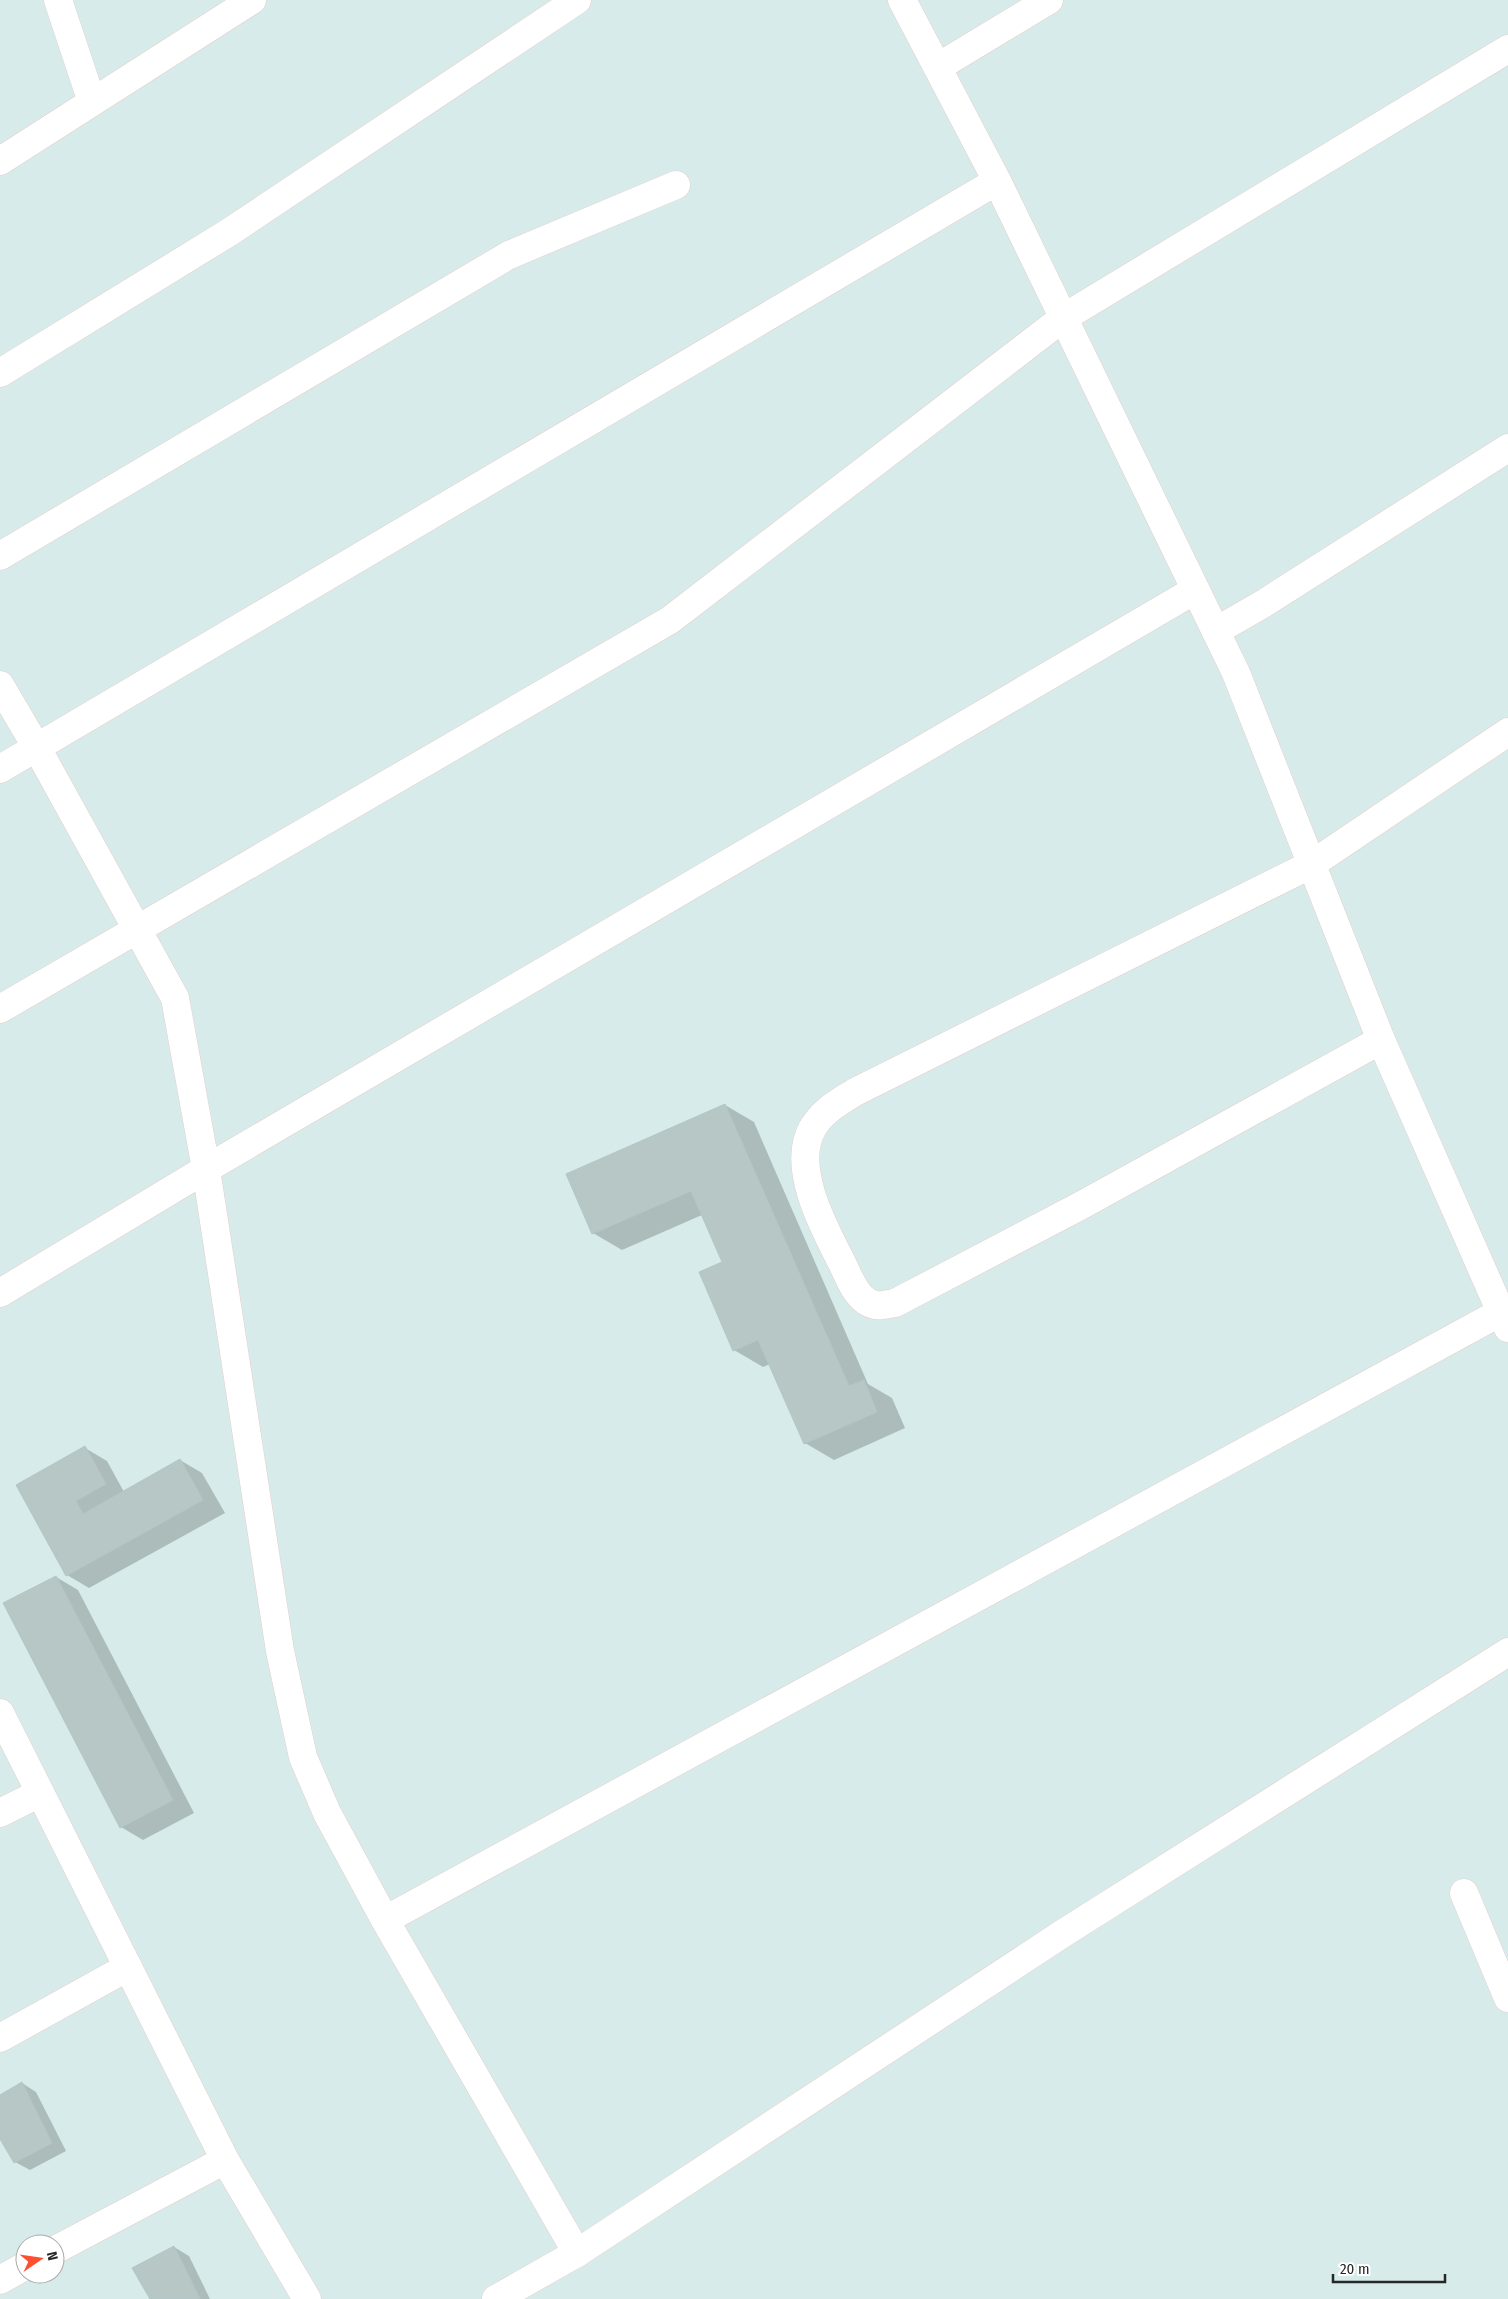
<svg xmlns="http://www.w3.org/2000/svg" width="1508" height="2299" font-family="'Fira Sans Condensed',sans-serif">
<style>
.shadow{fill:#0003}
.building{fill:#b7c7c6;stroke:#b1c7c6}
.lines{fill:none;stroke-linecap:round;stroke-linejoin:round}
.minor-casing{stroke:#e2cfcc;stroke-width:29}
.minor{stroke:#fff;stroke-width:28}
</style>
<rect width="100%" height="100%" fill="#d7ecea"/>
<g class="shadow">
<polygon points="725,1105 754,1122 868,1384 892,1398 905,1428 834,1460 805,1443 770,1364 763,1367 734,1350 723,1262 702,1215 622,1250 593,1233"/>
<polygon points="85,1448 107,1461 124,1492 180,1460 202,1473 225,1513 89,1588 67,1575 17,1486"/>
<polygon points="56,1577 78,1590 194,1813 143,1840 121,1827 4,1604"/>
<polygon points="22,2083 36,2092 66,2151 30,2170 15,2162 0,2136 0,2097"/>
<polygon points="174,2247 189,2256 210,2299 151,2299"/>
</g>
<g class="building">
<polygon points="725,1104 849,1386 864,1380 877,1412 804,1444 758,1340 733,1351 699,1272 722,1262 691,1191 592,1234 566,1174"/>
<polygon points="85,1446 106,1484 76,1501 83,1514 180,1459 203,1500 66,1576 16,1485"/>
<polygon points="56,1576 173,1800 120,1828 3,1603"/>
<polygon points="22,2082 52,2143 14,2163 0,2139 0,2095"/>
<polygon points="174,2246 200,2299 150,2299 132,2268"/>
</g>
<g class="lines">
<g class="minor-casing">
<g id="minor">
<polyline points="58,0 92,102"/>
<polyline points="902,0 997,181 1236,673 1381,1040 1508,1328"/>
<polyline points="938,67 1049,0"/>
<polyline points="0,161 252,0"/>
<polyline points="0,373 228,233 577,0"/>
<polyline points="0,556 509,255 676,185"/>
<polyline points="1216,631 1266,602 1508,448"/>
<polyline points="0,685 37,748 175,998 206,1169 280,1651 303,1757 327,1813 385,1920 577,2253"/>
<polyline points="0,769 997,181"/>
<polyline points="0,1009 670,620 1063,318 1508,49"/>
<path d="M1381,1040L1080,1206L895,1303C884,1305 876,1308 866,1301C854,1293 848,1275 842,1263C824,1228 791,1168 812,1129C822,1111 838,1103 855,1092L1312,864L1508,732"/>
<polyline points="0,1293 206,1169 1195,590"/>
<polyline points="0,1713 225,2160 307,2299"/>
<polyline points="0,1813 40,1793"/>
<polyline points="1464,1893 1508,1998"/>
<polyline points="385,1920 1501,1312"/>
<polyline points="0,2038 128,1967"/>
<polyline points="55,2250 225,2160"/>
<polyline points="0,2280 25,2266"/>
<polyline points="496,2299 577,2253 1062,1934 1508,1652"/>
</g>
</g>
<use href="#minor" class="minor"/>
</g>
<g transform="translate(40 2259) rotate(77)"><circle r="24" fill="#ffffff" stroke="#a9a9a9"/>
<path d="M0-4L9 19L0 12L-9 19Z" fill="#ff4f31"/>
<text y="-8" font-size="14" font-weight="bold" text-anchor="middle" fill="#272727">N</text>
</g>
<path d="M1333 2274v8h112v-8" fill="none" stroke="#272727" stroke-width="2.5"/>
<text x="1340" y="2274" font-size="15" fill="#272727" stroke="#ffffff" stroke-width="4" paint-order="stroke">20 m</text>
</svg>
